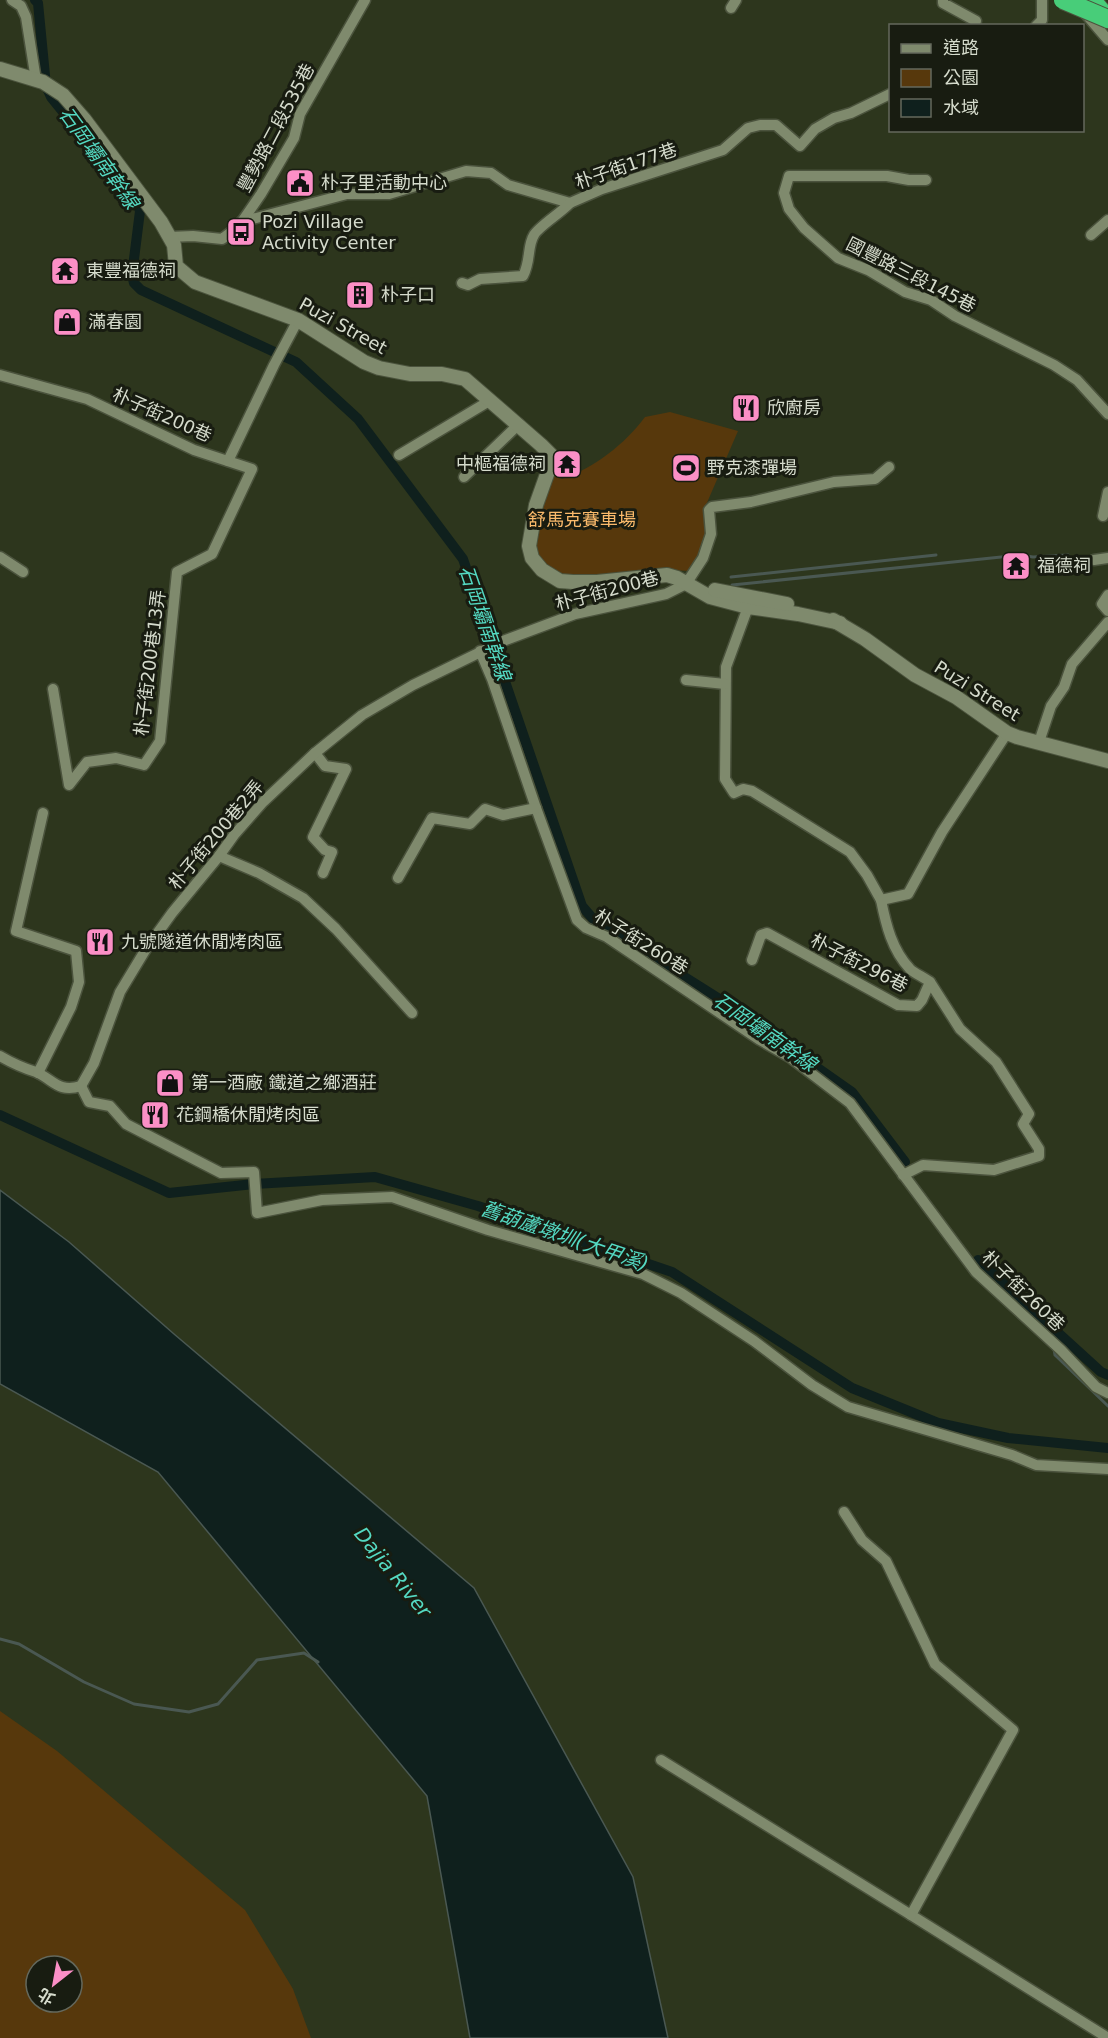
<svg xmlns="http://www.w3.org/2000/svg" width="1108" height="2038" font-family="'DejaVu Sans','Noto Sans TC',sans-serif">
<style>
.green{fill:#57380c;fill-rule:evenodd}
.water{fill:#0f201d;stroke:#4a5852;stroke-width:1.5}
.lines{fill:none;stroke-linecap:round;stroke-linejoin:round}
.stream{stroke:#4a5852;stroke-width:3}
.canal{stroke:#0f201d;stroke-width:10}
.minor-casing{stroke:#4b533d;stroke-width:13}
.tertiary-casing{stroke:#4b533d;stroke-width:16}
.motorway-casing{stroke:#4b533d;stroke-width:20}
.minor{stroke:#7f8a6d;stroke-width:10}
.tertiary{stroke:#7f8a6d;stroke-width:14}
.motorway{stroke:#48cd79;stroke-width:18}
.motorway-bridge-casing{stroke:#4b533d;stroke-width:20;stroke-linecap:butt}
.motorway-bridge{stroke:#48cd79;stroke-width:18}
.labels{text-anchor:middle;stroke-width:6;stroke-linejoin:round;paint-order:stroke}
.street-label{font-size:18px;fill:#d5dbcc;stroke:#181c11}
.poi-label{font-size:18px;fill:#d5dbcc;stroke:#181c11;text-anchor:start}
.park-label{font-size:18px;fill:#faba6b;stroke:#181c11}
.water-label{font-size:20px;font-style:italic;fill:#54d9c2;stroke:#181c11}
</style>
<rect width="100%" height="100%" fill="#2d361d"/>
<g class="green">
<path d="M670,412L738,431L706,505L708,535L691,571L667,570L585,580L555,574L536,555L534,533L552,473L562,479C594,468 625,444 645,417Z"/>
<path d="M0,1711L57,1751L245,1910L293,1989L311,2038H0ZM36,1966H72V2002H36Z"/>
</g>
<polygon class="water" points="0,1190 69,1242 174,1334 474,1588 633,1877 668,2038 470,2038 427,1796 158,1472 0,1384"/>
<g class="lines">
<g class="stream">
<polyline points="731,577 936,555"/>
<polyline points="732,585 1020,555 1033,557 1068,555"/>
<polyline points="1054,1349 1055,1355 1108,1406"/>
<polyline points="0,1639 19,1644 84,1682 134,1704 189,1712 218,1704 257,1660 304,1653 318,1662"/>
</g>
<g class="canal">
<polyline points="35,0 38,3 46,86 51,97 137,203 140,211 132,275 134,283 141,290 296,362 358,419 463,559 582,906 594,920 721,1000 852,1092 905,1162"/>
<polyline points="0,1115 169,1193 254,1184 375,1177 478,1206 672,1272 852,1388 938,1423 1008,1438 1108,1448"/>
<polyline points="978,1260 1101,1372 1108,1375"/>
</g>
<g class="minor-casing">
<g id="minor">
<polyline points="12,0 21,6 26,17 36,80"/>
<polyline points="943,0 943,3 976,21"/>
<polyline points="731,8 736,0"/>
<polyline points="1084,12 1108,40"/>
<polyline points="1036,26 1042,20 1042,0"/>
<polyline points="926,180 909,180 887,176 789,176 784,193 789,209 804,228 838,258 868,270 905,292 931,300 955,316 1054,365 1077,380 1108,414"/>
<polyline points="241,222 347,194 389,194 466,171 491,173 508,185 570,203 602,189 723,150 748,128 760,125 776,125 800,146 815,129 834,118 851,113 890,94"/>
<polyline points="1091,235 1108,220"/>
<polyline points="169,237 193,236 222,239 239,226 261,194 294,138 300,114 365,0"/>
<path d="M462,283L468,285L480,279L523,276C531,261 527,246 534,235C538,227 562,212 570,203"/>
<polyline points="0,375 87,399 194,450 252,469 212,554 177,572 160,741 144,765 116,758 87,762 69,785 53,689"/>
<polyline points="399,455 491,400"/>
<polyline points="228,461 274,365 298,320"/>
<polyline points="464,477 519,424"/>
<polyline points="1103,516 1108,492"/>
<polyline points="0,557 23,572"/>
<polyline points="1094,560 1108,558"/>
<polyline points="1108,595 1102,604 1108,611"/>
<polyline points="748,607 726,667 725,779 734,793 743,789 752,791 850,852 867,875 881,900"/>
<polyline points="480,651 492,679 536,808 577,920 586,928 607,937 760,1040 791,1058 850,1103 976,1272 1061,1350 1096,1387 1108,1393"/>
<polyline points="686,680 725,684"/>
<polyline points="1039,742 1051,706 1064,687 1072,664 1108,622"/>
<polyline points="315,753 325,766 346,769 313,837 325,850 332,852 323,873"/>
<polyline points="219,856 259,873 303,898 336,929 412,1013"/>
<polyline points="398,878 432,818 470,824 485,809 503,815 536,808"/>
<path d="M752,960L761,935L767,933L898,1005L917,1006L922,1000L930,982C924,977 915,974 910,969C892,950 886,925 881,900L908,894L942,832L1007,733"/>
<path d="M0,1056C12,1063 23,1068 36,1072C54,1080 58,1093 81,1086"/>
<polyline points="38,1073 71,1007 79,982 76,951 16,931 43,813"/>
<polyline points="81,1086 89,1102 110,1106 126,1124 221,1173 254,1172 257,1213 322,1200 392,1197 488,1230 643,1274 681,1293 754,1341 812,1385 848,1407 1012,1455 1036,1465 1108,1469"/>
<polyline points="81,1086 94,1063 120,992 146,949 172,913 219,856 234,835 263,802 315,753 362,715 413,685 503,641 575,614 666,594 686,584 703,558 711,534 709,510 712,507 751,502 834,482 875,479 889,467"/>
<polyline points="903,1175 923,1165 994,1170 1039,1156 1039,1149 1023,1124 1029,1114 996,1062 960,1029 930,982"/>
<polyline points="844,1512 862,1540 886,1561 935,1664 1013,1730 911,1915 1108,2038"/>
<polyline points="661,1760 911,1915"/>
</g>
</g>
<g class="tertiary-casing">
<g id="tertiary">
<polyline points="0,69 43,82 63,95 84,119 161,222 174,245 176,266 195,282 298,320 364,362 379,368 410,374 442,374 465,379 541,445 551,455 551,463 536,505 529,546 532,558 542,570 560,581 573,582 597,582 667,575 677,578 710,597 748,607 798,614 840,623"/>
<polyline points="715,590 787,604"/>
<polyline points="833,620 865,639 915,675 956,697 1007,733 1017,737 1108,761"/>
</g>
</g>
<g class="motorway-casing">
<polyline id="motorway" points="1092,0 1108,19"/>
</g>
<use href="#minor" class="minor"/>
<use href="#tertiary" class="tertiary"/>
<use href="#motorway" class="motorway"/>
<g class="motorway-bridge-casing">
<polyline id="motorway-bridge" points="1063,0 1108,19"/>
</g>
<use href="#motorway-bridge" class="motorway-bridge"/>
</g>
<defs>
<g id="civic-square" transform="scale(1.5)"><rect x="-9" y="-9" width="18" height="18" rx="4" fill="#fb8fc6" stroke="#181c11"/><path d="M-.6-6.5H3V-4.5H.6V-3L4-1V1h2V6H-6V1h2V-1L-.6-3ZM-1.2 2.5V6h2.4V2.5Z" fill="#111"/></g>
<g id="bus-square" transform="scale(1.5)"><rect x="-9" y="-9" width="18" height="18" rx="4" fill="#fb8fc6" stroke="#181c11"/><path d="M-5-6H5V4H4V6H2V4H-2V6H-4V4H-5ZM-3.5-4V0h7V-4ZM-3.5 1.2v1.5H-2V1.2ZM2 1.2v1.5H3.5V1.2Z" fill="#111"/></g>
<g id="temple-square" transform="scale(1.5)"><rect x="-9" y="-9" width="18" height="18" rx="4" fill="#fb8fc6" stroke="#181c11"/><path d="M0-6L5-2H3V0L6.5 2.5H4V6H1.5V3h-3V6H-4V2.5H-6.5L-3 0V-2H-5Z" fill="#111"/></g>
<g id="building-square" transform="scale(1.5)"><rect x="-9" y="-9" width="18" height="18" rx="4" fill="#fb8fc6" stroke="#181c11"/><path d="M-4-6H4V6H1V3H-1V6H-4ZM-2.5-4.3h1.7v1.8h-1.7ZM.8-4.3h1.7v1.8H.8ZM-2.5-1h1.7V.8h-1.7ZM.8-1h1.7V.8H.8Z" fill="#111"/></g>
<g id="shop-square" transform="scale(1.5)"><rect x="-9" y="-9" width="18" height="18" rx="4" fill="#fb8fc6" stroke="#181c11"/><path d="M-5-2.5h2.3a2.7 3.5 0 0 1 5.4 0H5L5.5 6h-11ZM-1.5-2.5h3a1.5 2.3 0 0 0-3 0Z" fill="#111"/></g>
<g id="restaurant-square" transform="scale(1.5)"><rect x="-9" y="-9" width="18" height="18" rx="4" fill="#fb8fc6" stroke="#181c11"/><path d="M-5-6h1v4h1v-4h1v4h1v-4h1v5L-1.5 .5V6h-2V.5L-5-1ZM5-6V6H3V1.5H1.5Q1.5-4 5-6Z" fill="#111"/></g>
<g id="stadium-square" transform="scale(1.5)"><rect x="-9" y="-9" width="18" height="18" rx="4" fill="#fb8fc6" stroke="#181c11"/><path d="M0-5a6.5 5 0 1 0 0 10a6.5 5 0 1 0 0-10ZM-3.5-1.8h7v3.6h-7Z" fill="#111"/></g>
</defs>
<g fill-rule="evenodd">
<use href="#civic-square" x="300" y="183"/>
<use href="#bus-square" x="241" y="232"/>
<use href="#temple-square" x="65" y="271"/>
<use href="#building-square" x="360" y="295"/>
<use href="#shop-square" x="67" y="322"/>
<use href="#restaurant-square" x="746" y="408"/>
<use href="#temple-square" x="567" y="464"/>
<use href="#stadium-square" x="686" y="468"/>
<use href="#temple-square" x="1016" y="566"/>
<use href="#restaurant-square" x="100" y="942"/>
<use href="#shop-square" x="170" y="1083"/>
<use href="#restaurant-square" x="155" y="1115"/>
</g>
<g class="labels">
<g class="street-label">
<text transform="translate(276 128) rotate(-62)" y="6">豐勢路二段535巷</text>
<text transform="translate(626 166) rotate(-19)" y="6">朴子街177巷</text>
<text transform="translate(911 275) rotate(27)" y="6">國豐路三段145巷</text>
<text transform="translate(343 326) rotate(29)" y="6">Puzi Street</text>
<text transform="translate(162 415) rotate(24)" y="6">朴子街200巷</text>
<text transform="translate(607 591) rotate(-15)" y="6">朴子街200巷</text>
<text transform="translate(150 663) rotate(-83)" y="6">朴子街200巷13弄</text>
<text transform="translate(977 691) rotate(32)" y="6">Puzi Street</text>
<text transform="translate(216 835) rotate(-50)" y="6">朴子街200巷2弄</text>
<text transform="translate(641 942) rotate(32)" y="6">朴子街260巷</text>
<text transform="translate(859 963) rotate(27)" y="6">朴子街296巷</text>
<text transform="translate(1023 1291) rotate(44)" y="6">朴子街260巷</text>
</g>
<g class="poi-label">
<text x="321" y="189">朴子里活動中心</text>
<text x="262" y="228">Pozi Village<tspan x="262" dy="21">Activity Center</tspan></text>
<text x="86" y="277">東豐福德祠</text>
<text x="381" y="301">朴子口</text>
<text x="88" y="328">滿春園</text>
<text x="767" y="414">欣廚房</text>
<text x="546" y="470" text-anchor="end">中樞福德祠</text>
<text x="707" y="474">野克漆彈場</text>
<text x="1037" y="572">福德祠</text>
<text x="121" y="948">九號隧道休閒烤肉區</text>
<text x="191" y="1089">第一酒廠 鐵道之鄉酒莊</text>
<text x="176" y="1121">花鋼橋休閒烤肉區</text>
</g>
<g class="park-label">
<text x="582" y="526">舒馬克賽車場</text>
</g>
<g class="water-label">
<text transform="translate(99 158) rotate(54)" y="7">石岡壩南幹線</text>
<text transform="translate(485 623) rotate(71)" y="7">石岡壩南幹線</text>
<text transform="translate(765 1032) rotate(35)" y="7">石岡壩南幹線</text>
<text transform="translate(565 1236) rotate(19)" y="7">舊葫蘆墩圳(大甲溪)</text>
<text transform="translate(393 1572) rotate(51)" y="7">Dajia River</text>
</g>
</g>
<rect x="889" y="24" width="195" height="108" fill="#181c11" stroke="#64685c" stroke-width="1.5"/>
<rect x="901" y="44" width="30" height="9" fill="#7f8a6d" stroke="#64685c" stroke-width="1.5"/>
<text x="943" y="54" font-size="18" fill="#d5dbcc">道路</text>
<rect x="901" y="69" width="30" height="18" fill="#57380c" stroke="#64685c" stroke-width="1.5"/>
<text x="943" y="84" font-size="18" fill="#d5dbcc">公園</text>
<rect x="901" y="99" width="30" height="18" fill="#0f201d" stroke="#64685c" stroke-width="1.5"/>
<text x="943" y="114" font-size="18" fill="#d5dbcc">水域</text>
<g transform="translate(54 1984) rotate(211)"><circle r="28" fill="#181c11" stroke="#64685c" stroke-width="1.5"/>
<path d="M0-4.5L10 22L0 15L-10 22Z" fill="#fb8fc6"/>
<text y="-9" font-size="16" font-weight="bold" text-anchor="middle" fill="#d5dbcc">北</text>
</g>
</svg>
